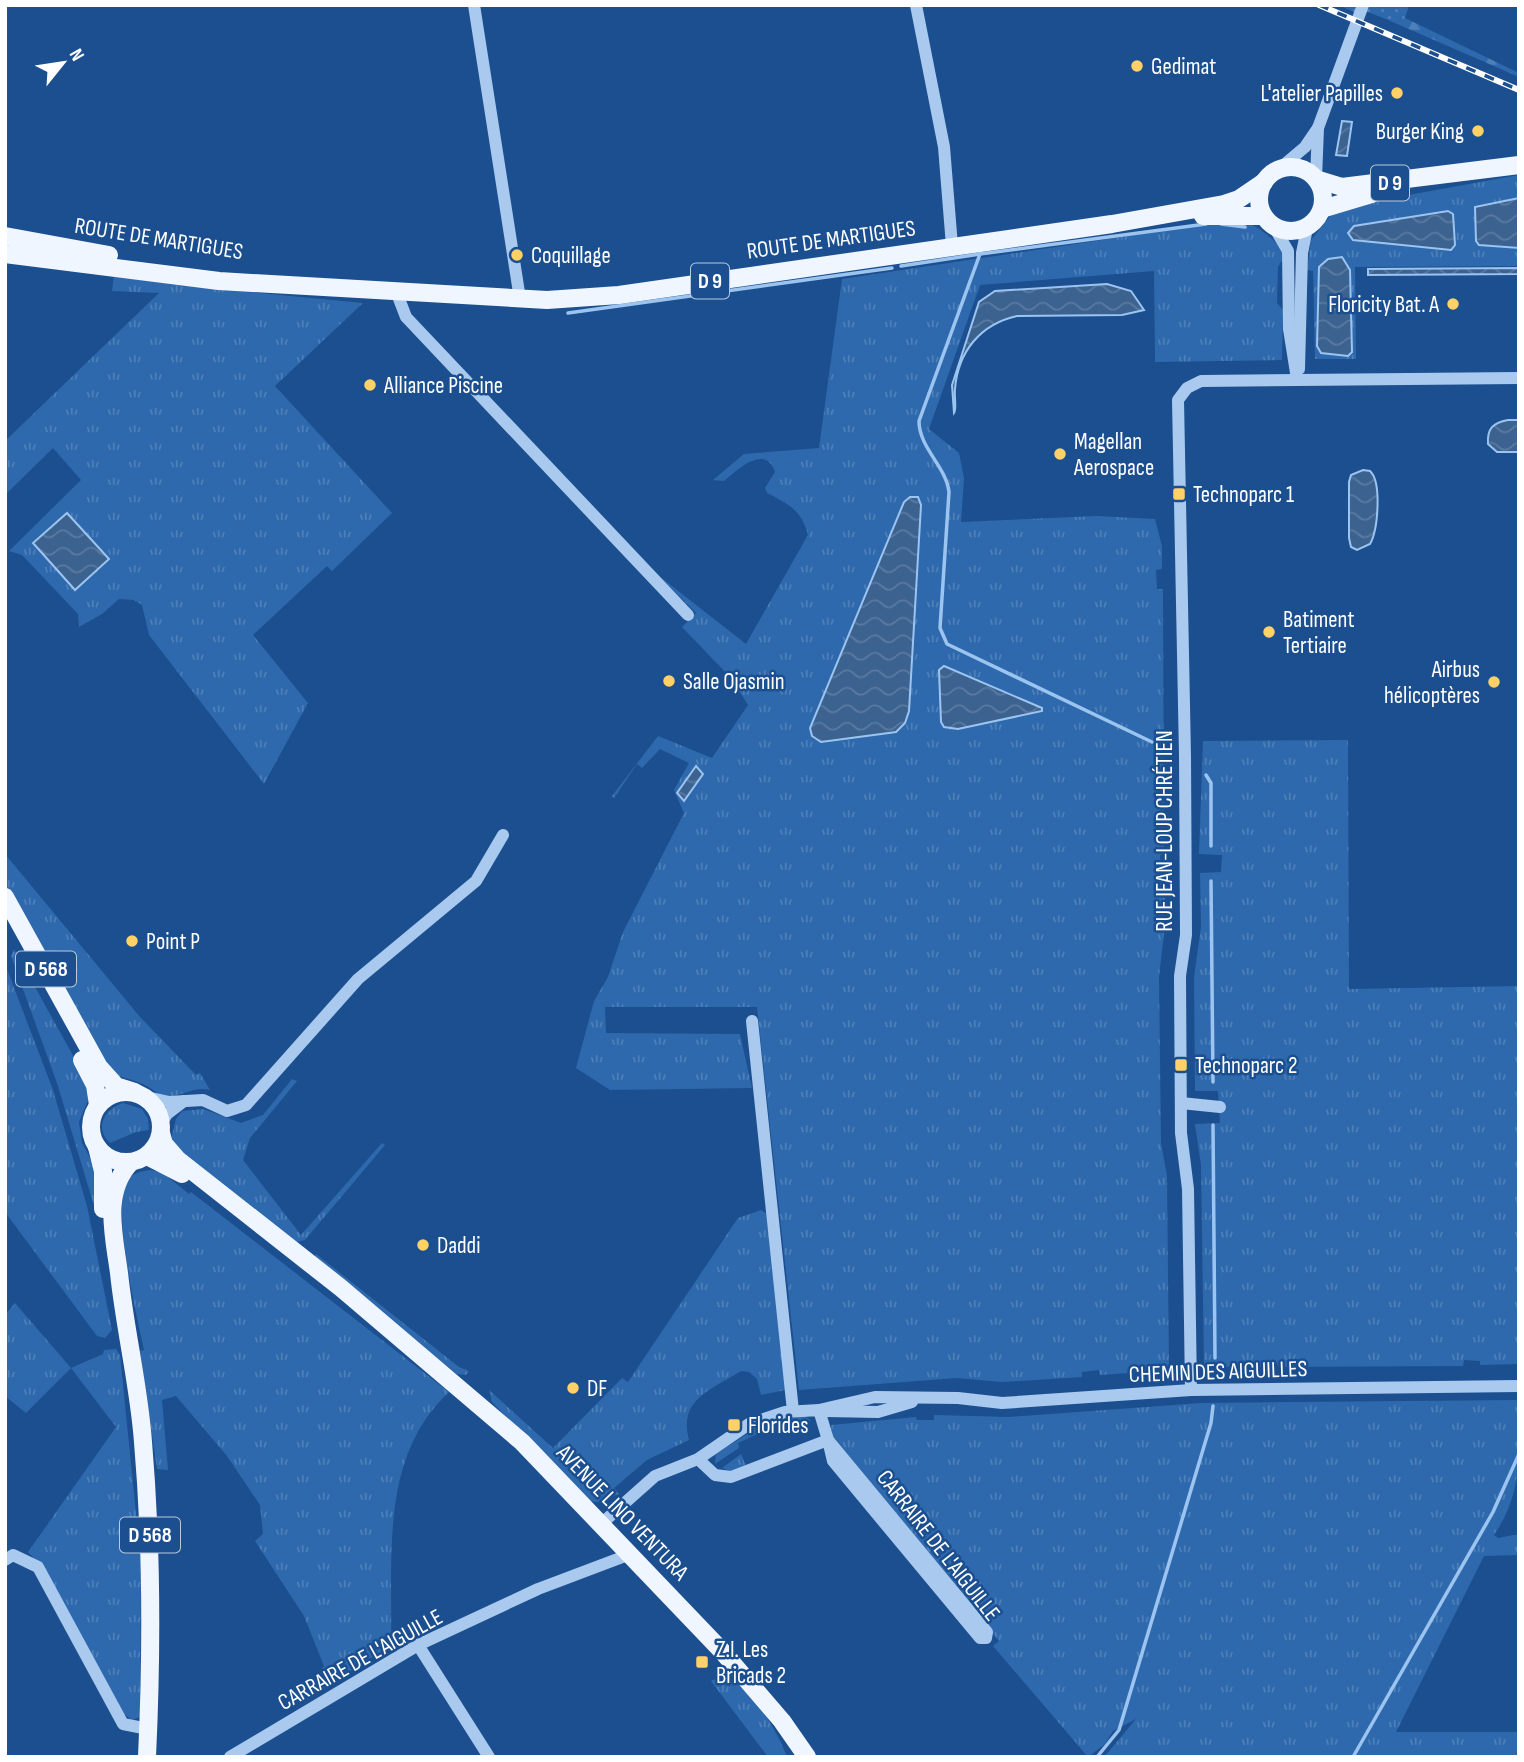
<svg xmlns="http://www.w3.org/2000/svg" width="1524" height="1762" font-family="'Sofia Sans Condensed',sans-serif">
<style>
.grass{fill:url(#grass-tufts)}
.forest{fill:url(#forest-firs)}
.park{fill:url(#park-dots)}
.water{fill:url(#water-waves);stroke:#9cc4f0;stroke-width:2}
.lines{fill:none;stroke-linecap:round;stroke-linejoin:round}
.stream{stroke:#9cc4f0;stroke-width:3.5}
.minor{stroke:#a9c9ee;stroke-width:12}
.major{stroke:#f0f6ff;stroke-width:18}
.rail-casing{stroke:#fff;stroke-width:6}
.rail{stroke:#1b4f8f;stroke-width:3.5;stroke-dasharray:10;stroke-linecap:butt}
.poi-dot{fill:#ffd166;stroke:#1b4f8f;stroke-width:2.5}
.labels{text-anchor:middle;stroke-width:5;stroke-linejoin:round;paint-order:stroke}
.shield{fill:#1b4f8f;stroke:#bbcadd;stroke-width:2}
.shield-label{font-size:21px;font-weight:bold;fill:#fff}
.poi-label{font-size:23px;fill:#fff;stroke:#1b4f8f;text-anchor:start}
.street-label{font-size:23px;fill:#fff;stroke:#1b4f8f}
</style>
<defs>
<pattern id="grass-tufts" width="24" height="20" patternUnits="userSpaceOnUse" patternTransform="scale(1.75)"><rect width="24" height="20" fill="#2e69ad"/><path d="M3 7l-1-3M5 7V3M7 7l1-3M15 17l-1-3M17 17v-4M19 17l1-3" fill="none" stroke="#4d80b9"/></pattern>
<pattern id="forest-firs" width="22" height="20" patternUnits="userSpaceOnUse" patternTransform="scale(1.75)"><rect width="22" height="20" fill="#2e69ad"/><path d="M5 1l3.5 6h-7zM16 11l3.5 6h-7z" fill="#4d80b9"/></pattern>
<pattern id="park-dots" width="8" height="8" patternUnits="userSpaceOnUse" patternTransform="scale(1.75)"><rect width="8" height="8" fill="#2e69ad"/><path d="M2 2h.1M6 6h.1" fill="none" stroke="#4d80b9" stroke-width="1.8" stroke-linecap="round"/></pattern>
<pattern id="water-waves" width="16" height="10" patternUnits="userSpaceOnUse" patternTransform="scale(1.75)"><rect width="16" height="10" fill="#3c6290"/><path d="M0 5q4-4 8 0t8 0" fill="none" stroke="#597aa1"/></pattern>
</defs>
<rect width="100%" height="100%" fill="#1b4f8f"/>
<g class="grass">
<polygon points="1519,175 1519,266 1355,267 1356,359 1315,359 1313,271 1307,270 1311,240 1332,214 1375,201"/>
<path d="M1245,221C1261,229 1277,239 1284,257L1278,267L1277,303L1283,310L1282,360L1155,362L1154,271L980,285L929,429L959,453L964,478L961,522L1097,516L1155,519L1162,546V569L1156,570L1157,589H1163L1164,854L1160,855L1161,872L1165,873V924L1159,977L1161,1143L1167,1176L1169,1370L1100,1375L1099,1370L1082,1372V1377L1002,1382L957,1378L799,1390L757,1007H605L606,1033L740,1034L752,1088L610,1090L576,1068L594,1001L608,977L623,932L684,813L674,790L689,763L660,749L642,768L637,764L614,798L612,796L658,736L712,758L748,705L731,678L682,627L696,613L659,576L746,644L808,535C802,511 789,504 767,493L765,488L775,472C765,443 737,470 724,481L713,480L744,454L819,448L842,279L1215,223Z"/>
<polygon points="114,275 228,290 363,303 275,386 392,513 332,571 327,566 253,635 308,703 264,784 149,635 142,605 134,600 119,599 102,614 79,627 78,614 22,555 9,551 81,480 53,448 5,495 5,441 159,293 112,291"/>
<polygon points="1348,740 1349,989 1519,986 1519,1364 1480,1365 1480,1361 1464,1360 1463,1366 1278,1367 1277,1363 1262,1362 1261,1367 1204,1367 1201,1165 1195,1124 1220,1123 1218,1091 1195,1091 1194,977 1201,927 1200,873 1221,872 1222,855 1199,854 1203,741"/>
<path d="M5,854L140,1017L196,1075L200,1073L210,1090C193,1086 183,1097 167,1096C158,1096 151,1087 143,1084C127,1077 117,1079 105,1065L5,885Z"/>
<polygon points="14,949 86,1079 89,1098 79,1122 82,1143 94,1165 95,1209 57,1083 11,956"/>
<polygon points="5,964 53,1090 87,1206 112,1330 105,1338 97,1336 5,1212"/>
<polygon points="292,1079 297,1081 250,1138 243,1160 301,1235 382,1143 385,1145 305,1240 297,1242 179,1154 171,1139 176,1119 182,1111 203,1109 241,1123 263,1115"/>
<path d="M123,1103L142,1109L148,1119L149,1130L136,1132L110,1143C94,1128 104,1109 123,1103Z"/>
<path d="M151,1170L163,1173L189,1194L191,1192L449,1392C379,1457 393,1558 391,1645L305,1701L324,1666L304,1616L255,1541L263,1534L260,1505L227,1456L176,1396L162,1400L168,1470L157,1469L140,1351L144,1350C137,1317 111,1208 127,1181C132,1173 142,1171 151,1170Z"/>
<path d="M761,1210L769,1215L786,1390L761,1395L757,1379L749,1372L741,1371C711,1390 678,1399 689,1440L647,1460L614,1488L619,1494L597,1502L587,1501L492,1402L489,1390L553,1448L622,1378L628,1382L738,1218Z"/>
<polygon points="316,1254 459,1367 469,1371 466,1375 457,1374 322,1268 315,1256"/>
<polygon points="15,1303 71,1368 103,1354 104,1350 116,1349 120,1355 141,1563 140,1717 132,1720 124,1714 47,1572 28,1552 116,1427 71,1368 26,1413 5,1396 5,1315"/>
<path d="M1519,1400C1519,1452 1524,1491 1494,1535L1498,1538L1519,1534V1555L1484,1556L1396,1732H1519V1757H1104L1136,1719L1113,1731L1105,1744L1088,1757L993,1646L999,1641L832,1437L831,1425L916,1417L917,1420H934V1415L1009,1417L1201,1403Z"/>
<polygon points="804,1416 811,1420 800,1425 796,1419 770,1429 768,1423"/>
<polygon points="761,1425 764,1431 738,1443 739,1448 715,1464 716,1454"/>
<polygon points="741,1454 746,1466 730,1471 722,1468"/>
<path d="M723,1675C752,1690 775,1726 787,1757H768L711,1681Z"/>
</g>
<polygon class="forest" points="1409,5 1405,18 1519,73 1519,77 1365,10"/>
<polygon class="park" points="1338,5 1409,5 1402,25 1365,11 1354,12"/>
<g class="water">
<polygon points="1342,121 1352,122 1347,156 1336,155"/>
<polygon points="1519,198 1519,248 1479,245 1476,241 1475,207"/>
<polygon points="1448,211 1453,214 1455,245 1451,250 1353,240 1348,233 1354,226"/>
<polygon points="1342,257 1350,270 1352,352 1348,356 1321,353 1317,346 1319,267 1328,259"/>
<polygon points="1519,268 1519,274 1368,275 1368,269"/>
<path d="M1107,284L1131,291L1144,310L1122,315L1017,316C981,324 958,351 955,389C954,398 957,409 954,413L952,385L979,302L995,291Z"/>
<path d="M1508,420H1519V452H1497L1488,444C1487,428 1493,423 1508,420Z"/>
<path d="M1363,470L1370,471C1382,482 1378,530 1370,544L1357,550L1351,547L1349,538V482L1351,475Z"/>
<polygon points="910,497 918,497 921,505 909,711 905,723 896,732 821,742 812,736 810,728 904,502"/>
<polygon points="67,513 109,559 75,590 33,543"/>
<polygon points="944,666 1042,708 1042,711 958,729 944,727 941,722 939,670"/>
<polygon points="696,766 703,774 684,801 677,793"/>
</g>
<g class="lines">
<g class="stream">
<polyline points="1221,224 1245,227"/>
<polyline points="901,266 980,254"/>
<polyline points="568,313 892,268"/>
<path d="M1152,742L947,644L940,628L949,492C946,466 919,448 919,421L980,254L1206,224"/>
<polyline points="1206,775 1211,783 1211,846"/>
<polyline points="1211,881 1213,1082"/>
<polyline points="1213,1125 1215,1358"/>
<polyline points="1097,1757 1119,1730 1211,1423 1213,1406"/>
<polyline points="1353,1757 1493,1512 1519,1454"/>
</g>
<g class="minor">
<polyline points="474,5 520,299"/>
<polyline points="916,5 944,147 952,246"/>
<polyline points="1318,128 1363,5"/>
<polyline points="1279,169 1305,147 1318,128 1316,179"/>
<polyline points="1274,227 1288,251 1289,329 1297,379"/>
<polyline points="396,291 406,317 688,615"/>
<polyline points="1299,369 1302,253 1307,228"/>
<polyline points="752,1021 793,1411"/>
<polyline points="147,1097 169,1102 203,1100 227,1111 246,1105 358,979 476,881 503,835"/>
<polyline points="1181,1103 1220,1107"/>
<polyline points="161,1124 167,1114 184,1101"/>
<polyline points="1191,1390 1188,1189 1181,1133 1180,976 1186,935 1185,756 1178,400 1187,388 1201,381 1519,378"/>
<polyline points="819,1410 875,1397 958,1398 1002,1403 1191,1390 1519,1386"/>
<polyline points="826,1411 878,1412 912,1402"/>
<polygon points="828,1440 987,1632 986,1638 980,1638 833,1461"/>
<polyline points="600,1525 655,1476 698,1459 749,1424 785,1412 819,1410 828,1440 731,1477 715,1475 698,1459"/>
<polyline points="5,1560 13,1555 38,1567 123,1724 148,1729"/>
<polyline points="418,1645 489,1757"/>
<polyline points="230,1757 418,1645 538,1589 628,1555"/>
</g>
<g class="major">
<circle cx="1291" cy="199" r="32"/>
<polyline points="1316,179 1342,187 1519,165"/>
<polyline points="1322,209 1372,194"/>
<polyline points="1203,216 1263,216"/>
<polyline points="5,236 109,255"/>
<polyline points="5,254 219,281 547,300 619,295 1112,224 1224,204 1239,199 1264,182"/>
<polyline points="5,897 99,1067 116,1086 135,1092"/>
<polyline points="82,1060 95,1085 98,1105"/>
<circle cx="126" cy="1127" r="35"/>
<polyline points="161,1133 164,1144 177,1159 341,1288 522,1442 721,1650 782,1721 807,1757"/>
<polyline points="97,1147 103,1171 103,1209"/>
<polyline points="147,1156 182,1174"/>
<path d="M131,1162C102,1192 114,1235 119,1273C125,1330 139,1386 143,1442C152,1547 152,1651 147,1757"/>
</g>
<g class="rail-casing">
<polyline id="rail" points="1319,5 1519,90"/>
</g>
<use href="#rail" class="rail"/>
</g>
<g class="poi-dot">
<circle cx="1137" cy="66" r="7"/>
<circle cx="1397" cy="93" r="7"/>
<circle cx="1478" cy="131" r="7"/>
<circle cx="517" cy="255" r="7"/>
<circle cx="1453" cy="304" r="7"/>
<circle cx="370" cy="385" r="7"/>
<circle cx="1060" cy="454" r="7"/>
<rect x="1172" y="487" width="14" height="14" rx="3.5"/>
<circle cx="1269" cy="632" r="7"/>
<circle cx="669" cy="681" r="7"/>
<circle cx="1494" cy="682" r="7"/>
<circle cx="132" cy="941" r="7"/>
<rect x="1174" y="1058" width="14" height="14" rx="3.5"/>
<circle cx="423" cy="1245" r="7"/>
<circle cx="573" cy="1388" r="7"/>
<rect x="727" y="1418" width="14" height="14" rx="3.5"/>
<rect x="695" y="1655" width="14" height="14" rx="3.5"/>
</g>
<g class="labels">
<g class="shield">
<rect x="1371" y="165.5" width="38" height="35" rx="5"/>
<rect x="691" y="263.5" width="38" height="35" rx="5"/>
<rect x="16" y="951.5" width="60" height="35" rx="5"/>
<rect x="120" y="1517.5" width="60" height="35" rx="5"/>
</g>
<g class="shield-label">
<text x="1390" y="190">D 9</text>
<text x="710" y="288">D 9</text>
<text x="46" y="976">D 568</text>
<text x="150" y="1542">D 568</text>
</g>
<g class="poi-label">
<text x="1151" y="74">Gedimat</text>
<text x="1383" y="101" text-anchor="end">L'atelier Papilles</text>
<text x="1464" y="139" text-anchor="end">Burger King</text>
<text x="531" y="263">Coquillage</text>
<text x="1439" y="312" text-anchor="end">Floricity Bat. A</text>
<text x="384" y="393">Alliance Piscine</text>
<text x="1074" y="449">Magellan<tspan x="1074" dy="26">Aerospace</tspan></text>
<text x="1193" y="502">Technoparc 1</text>
<text x="1283" y="627">Batiment<tspan x="1283" dy="26">Tertiaire</tspan></text>
<text x="1480" y="677" text-anchor="end">Airbus<tspan x="1480" dy="26">hélicoptères</tspan></text>
<text x="683" y="689">Salle Ojasmin</text>
<text x="146" y="949">Point P</text>
<text x="1195" y="1073">Technoparc 2</text>
<text x="437" y="1253">Daddi</text>
<text x="587" y="1396">DF</text>
<text x="748" y="1433">Florides</text>
<text x="716" y="1657">Z.I. Les<tspan x="716" dy="26">Bricads 2</tspan></text>
</g>
<g class="street-label">
<text transform="translate(159 238) rotate(9)" y="8">ROUTE DE MARTIGUES</text>
<text transform="translate(831 239) rotate(-8)" y="8">ROUTE DE MARTIGUES</text>
<text transform="translate(1164 831) rotate(-90)" y="8">RUE JEAN-LOUP CHRÉTIEN</text>
<text transform="translate(1218 1371) rotate(-2)" y="8">CHEMIN DES AIGUILLES</text>
<text transform="translate(623 1512) rotate(46)" y="8">AVENUE LINO VENTURA</text>
<text transform="translate(939 1545) rotate(52)" y="8">CARRAIRE DE L'AIGUILLE</text>
<text transform="translate(360 1659) rotate(-29)" y="8">CARRAIRE DE L'AIGUILLE</text>
</g>
</g>
<rect width="1524" height="1762" fill="none" stroke="#ffffff" stroke-width="14"/>
<g transform="translate(63 63) rotate(60)" stroke="#1b4f8f" stroke-width="5" paint-order="stroke">
<path d="M0-5L12 26L0 18L-12 26Z" fill="#ffffff"/>
<text y="-10" font-size="19" font-weight="bold" text-anchor="middle" fill="#ffffff">N</text>
</g>
</svg>
